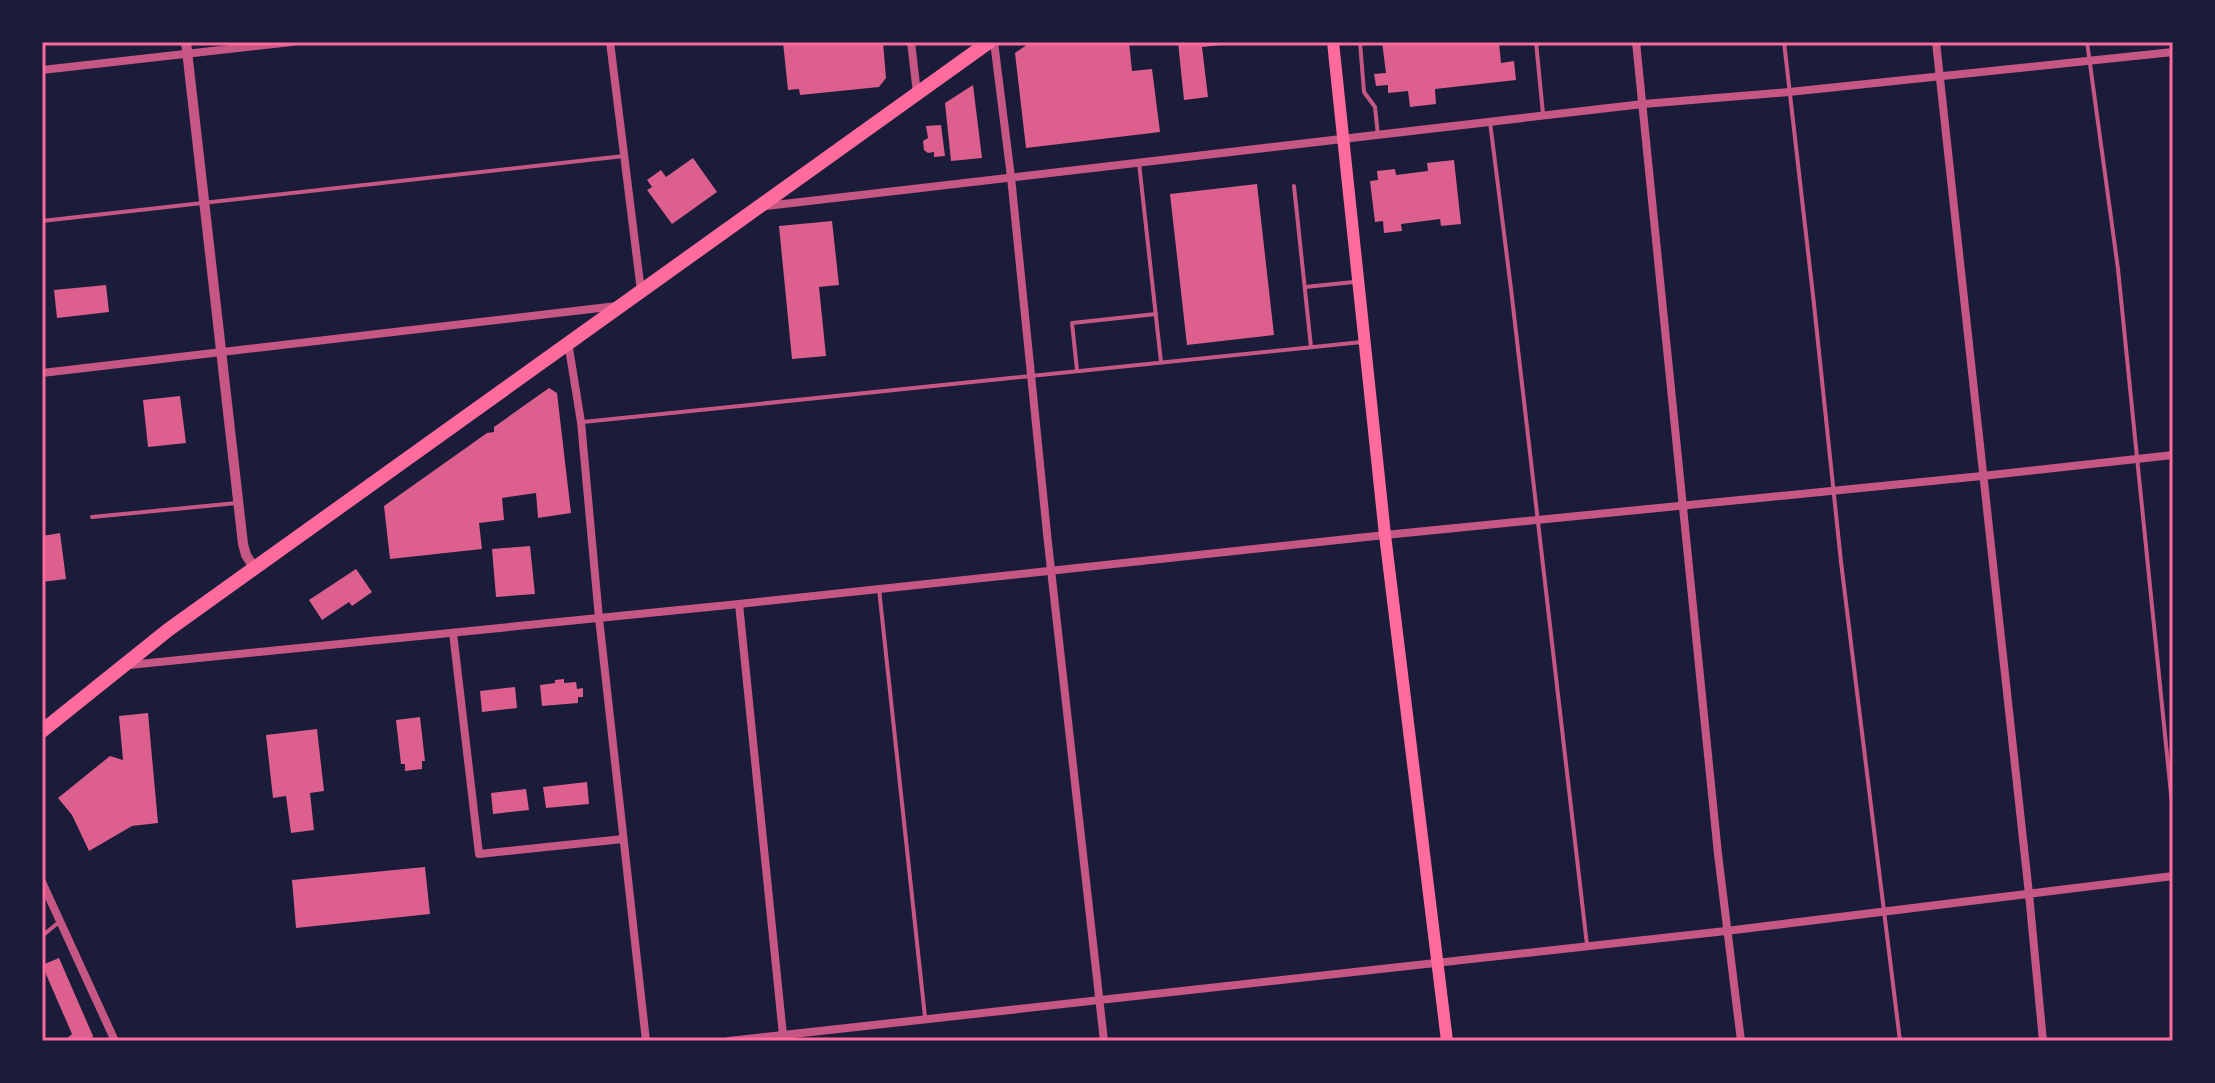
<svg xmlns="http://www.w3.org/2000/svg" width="2215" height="1083" font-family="Jost,sans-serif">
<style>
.building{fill:#dd5f8e}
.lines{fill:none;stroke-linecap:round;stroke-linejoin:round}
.service{stroke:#c65784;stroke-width:4}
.minor{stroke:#c65784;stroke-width:8}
.tertiary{stroke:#c65784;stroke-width:10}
.secondary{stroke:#ff6b9d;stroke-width:12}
.primary{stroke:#ff6b9d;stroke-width:14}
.neatline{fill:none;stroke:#ff6b9d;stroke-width:3}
</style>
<rect width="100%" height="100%" fill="#1b1b3a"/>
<g class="building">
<polygon points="783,42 883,42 886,78 879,87 800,95 799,89 788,90"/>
<polygon points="1031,42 1129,42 1132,71 1152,69 1160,132 1026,148 1015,53"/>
<polygon points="1178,42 1230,42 1230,44 1202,47 1208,97 1184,100"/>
<polygon points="1382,42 1499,42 1501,63 1514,61 1516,80 1435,89 1436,104 1410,107 1408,91 1388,93 1388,85 1376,86 1374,74 1386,73"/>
<polygon points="973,85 982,158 951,161 945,103"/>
<polygon points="941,125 945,156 934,157 934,152 928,153 924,150 923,141 928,138 926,126"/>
<polygon points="693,158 717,192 672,224 647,190 652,187 647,180 661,170 666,177"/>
<polygon points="1454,160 1461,224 1441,226 1440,219 1401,224 1402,231 1384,233 1383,221 1375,222 1370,181 1378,180 1377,171 1395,169 1396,175 1428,171 1427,163"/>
<polygon points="1257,184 1274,335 1187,345 1170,194"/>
<polygon points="832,221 839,285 819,287 826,356 792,359 779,226"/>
<polygon points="106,285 109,312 57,318 54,290"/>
<polygon points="549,388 557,393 571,513 538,518 536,493 502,498 504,520 479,523 482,549 390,559 384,506 487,433 494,432 494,427"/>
<polygon points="180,396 186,443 148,447 143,400"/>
<polygon points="60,533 66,579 42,582 42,536"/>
<polygon points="530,546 535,594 496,597 492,549"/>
<polygon points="356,569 372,592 352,606 349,602 322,620 309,600"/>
<polygon points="564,679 564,683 576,682 577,689 583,688 583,697 578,697 578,703 542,706 540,685 555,683 555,680"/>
<polygon points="515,687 517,708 482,712 480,691"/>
<polygon points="148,713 158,823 132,826 89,851 72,815 58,798 110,756 123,760 119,716"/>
<polygon points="420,717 425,761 422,761 422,769 405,771 405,764 401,764 396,720"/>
<polygon points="317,729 324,791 310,793 314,830 291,833 286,796 273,798 266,735"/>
<polygon points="587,782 589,804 546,808 543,787"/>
<polygon points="526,789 529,810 493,814 491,793"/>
<polygon points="425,867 430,914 296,928 292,880"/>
<polygon points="59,958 93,1036 91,1041 64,1041 72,1034 42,965"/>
</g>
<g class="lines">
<g class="service">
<polyline points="1360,42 1364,92 1375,107 1378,136"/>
<polyline points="1536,42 1543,114"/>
<polyline points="1784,42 1814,304 1841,562 1900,1041"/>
<polyline points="2087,42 2118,269 2173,814"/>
<polyline points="1490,122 1511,289 1587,945"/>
<polyline points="1139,163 1161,362"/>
<polyline points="1294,186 1311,347"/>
<polyline points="42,221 624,156"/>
<polyline points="1305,287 1354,282"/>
<polyline points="1077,370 1072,323 1156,314"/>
<polyline points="583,422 1362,342"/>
<polyline points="92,517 237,503"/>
<polyline points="879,589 925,1017"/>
<polyline points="42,936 59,922"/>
</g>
<g class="minor">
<polyline points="610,42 641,291"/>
<polyline points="911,42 917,93"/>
<polyline points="994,42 1011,177 1048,543 1104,1041"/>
<polyline points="1636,42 1718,854 1741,1041"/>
<polyline points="1936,42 2029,894 2043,1041"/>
<polyline points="42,70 292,42"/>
<polyline points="766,206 1643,104 1789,92 2173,52"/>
<polyline points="568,342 581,422 599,618 646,1041"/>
<polyline points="42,373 617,306"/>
<polyline points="739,604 783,1035"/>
<polyline points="453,633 479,854 623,839"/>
<polyline points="129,665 739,604 1385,535 1982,476 2173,455"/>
<polyline points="42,882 115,1041"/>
<polyline points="729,1041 1726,931 2173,876"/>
</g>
<polyline class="tertiary" points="186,42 243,544 246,555 255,569"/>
<polyline class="secondary" points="1333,42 1385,535 1447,1041"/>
<polyline class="primary" points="42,731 168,630 989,42"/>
</g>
<rect width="2215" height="1083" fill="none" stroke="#1b1b3a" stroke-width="88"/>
<rect x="44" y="44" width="2127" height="995" class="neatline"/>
</svg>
